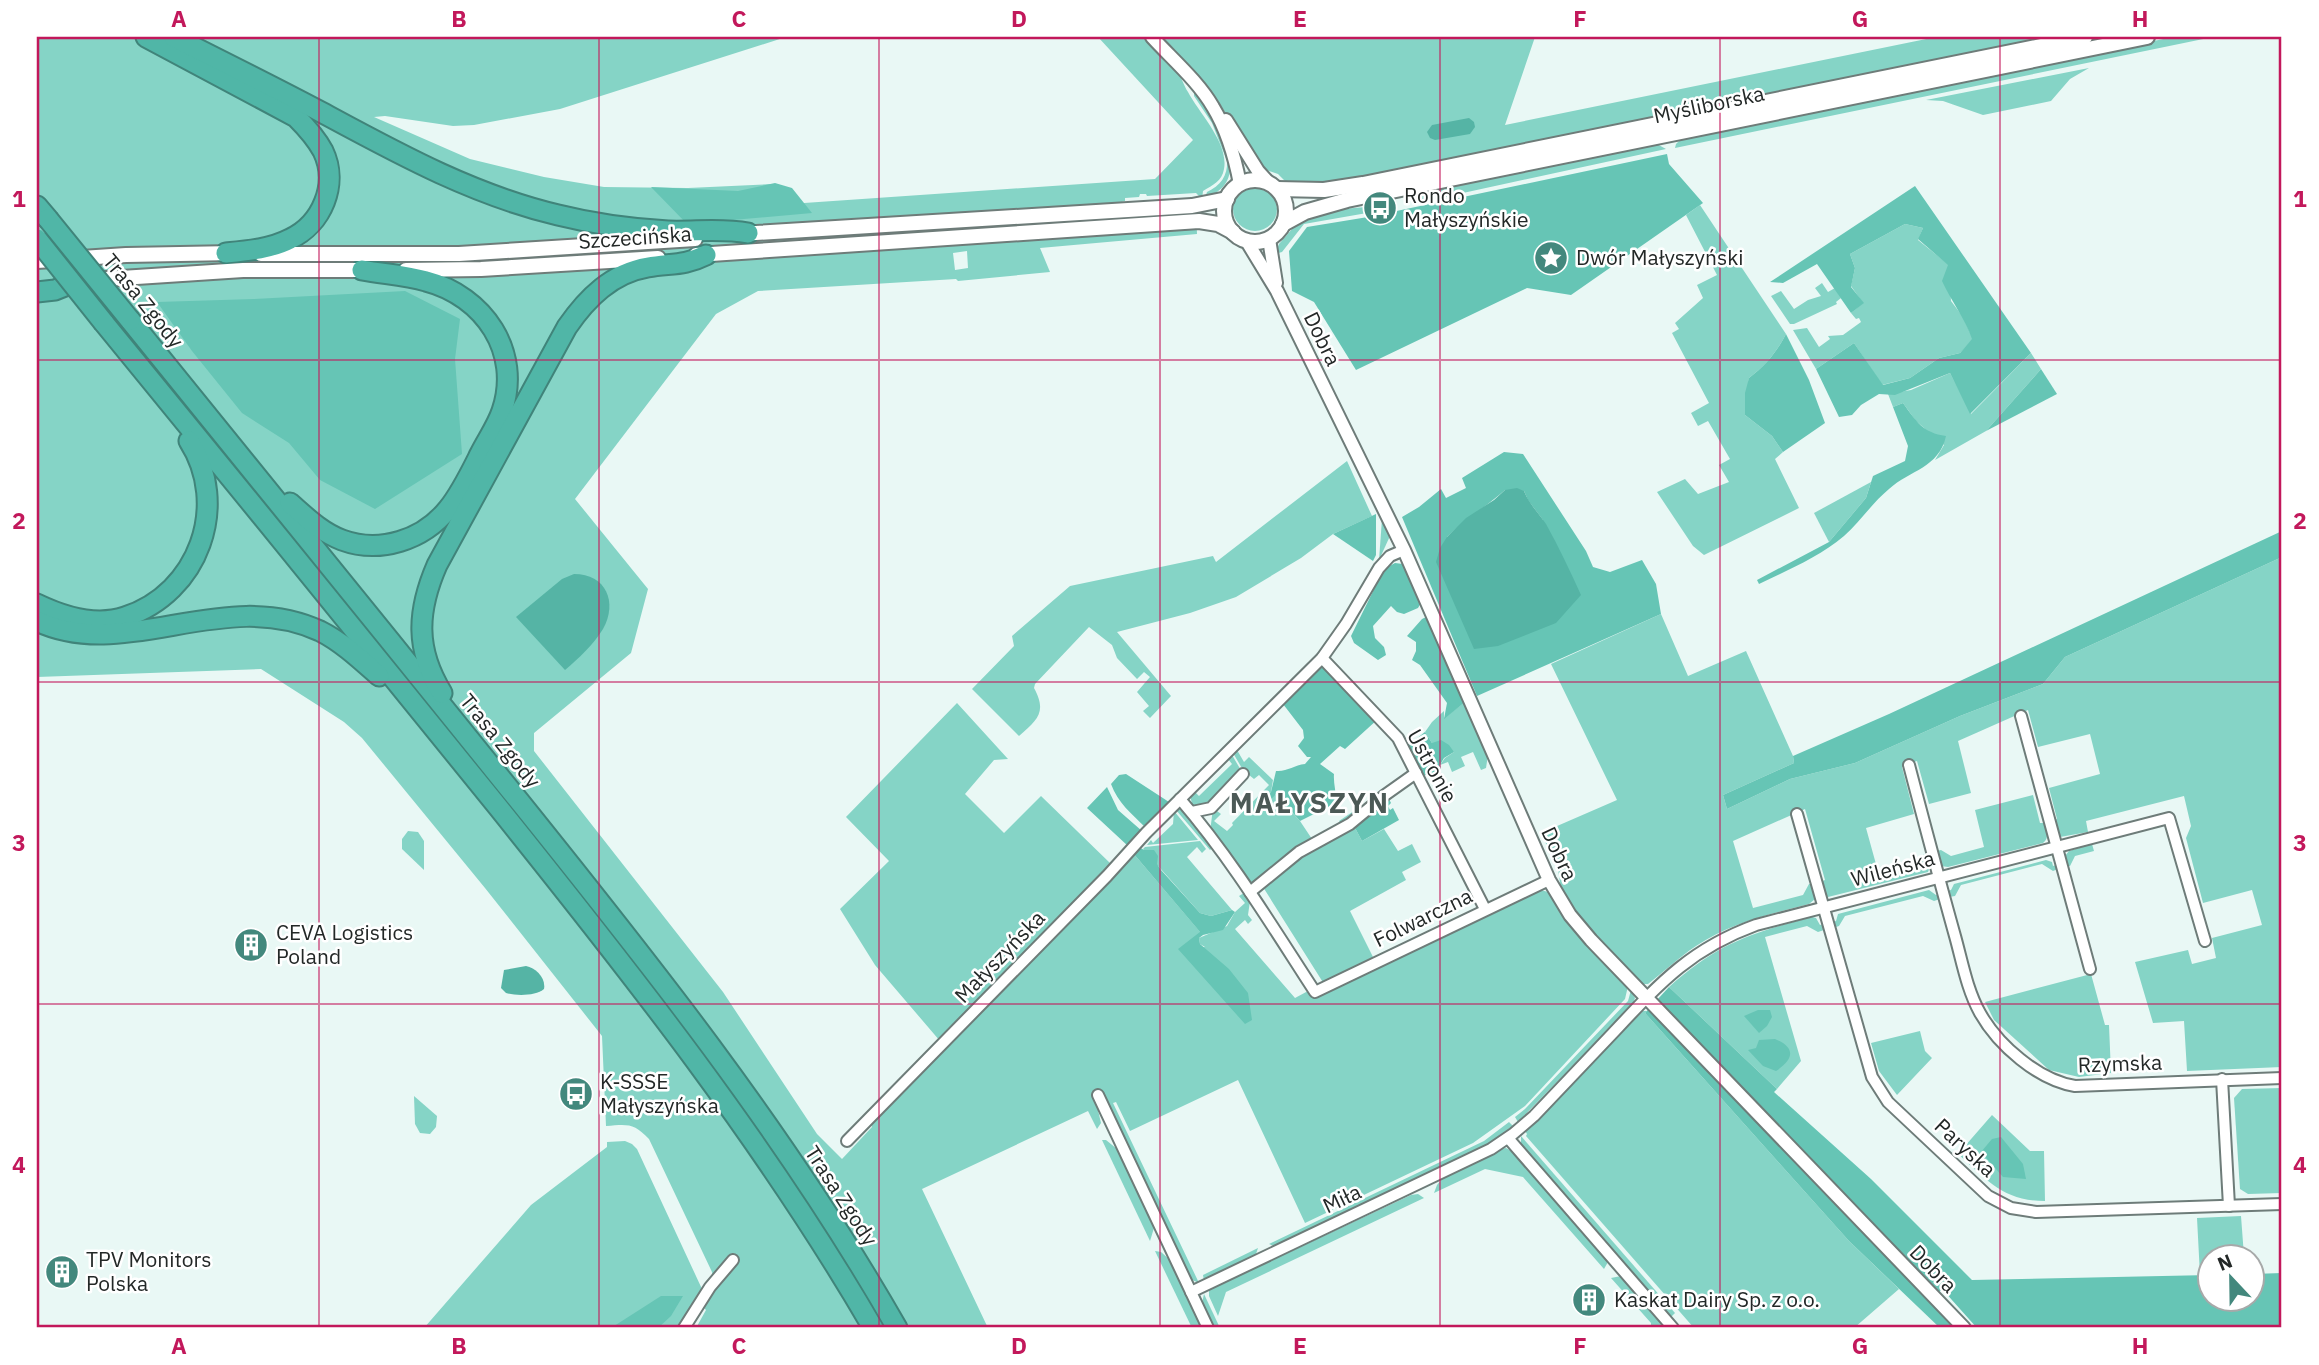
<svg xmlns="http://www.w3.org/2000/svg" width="2319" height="1365" font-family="'IBM Plex Sans',sans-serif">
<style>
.green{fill:#85d4c6;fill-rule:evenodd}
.forest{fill:#66c5b5;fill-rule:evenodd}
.water{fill:#55b4a5}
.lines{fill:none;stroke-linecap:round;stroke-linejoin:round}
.minor-casing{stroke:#6e7c79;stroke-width:14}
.tertiary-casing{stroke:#6e7c79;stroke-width:16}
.secondary-casing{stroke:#6e7c79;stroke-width:18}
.motorway-casing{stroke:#40847a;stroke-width:23}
.minor{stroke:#fff;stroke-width:10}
.tertiary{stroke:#fff;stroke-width:12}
.secondary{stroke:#fff;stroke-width:14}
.motorway{stroke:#50b6a7;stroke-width:19}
.motorway-bridge-casing{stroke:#40847a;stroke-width:23;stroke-linecap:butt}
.motorway-bridge{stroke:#50b6a7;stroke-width:19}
.grid{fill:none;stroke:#c2185b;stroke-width:2;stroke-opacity:0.55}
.labels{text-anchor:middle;stroke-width:5;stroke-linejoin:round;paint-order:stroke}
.street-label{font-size:21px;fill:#232827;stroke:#fff}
.poi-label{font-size:21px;fill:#232827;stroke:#fff;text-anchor:start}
.district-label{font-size:28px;font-weight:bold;letter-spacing:2px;fill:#4c5956;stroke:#fff}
.neatline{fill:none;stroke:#c2185b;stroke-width:2.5}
.grid-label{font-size:23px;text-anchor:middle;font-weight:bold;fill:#c2185b}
</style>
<rect width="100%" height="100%" fill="#e9f8f5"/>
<g class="green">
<path d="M37,37H786L560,109L474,125L453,126L385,116L374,117L470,159L544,177L604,187L688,188L773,184L775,205L1155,179L1193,140L1098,37H1145C1156,48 1169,60 1178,73C1182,78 1184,86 1188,92C1199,113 1229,143 1224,169C1222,181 1213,185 1203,191L1202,199L1196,193L1147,196L1146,194H1140L1139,197L1125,198V201L1108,206L950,228L1196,211L1197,234L1040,248L1050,272L958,281L956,279L758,291L716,314L575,499L648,589L631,653L534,733V751L723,992L817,1134L842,1159L872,1127L871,1123L1133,853L1201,933L1179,949L1205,947L1200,944L1199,938L1227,926L1235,912L1245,903L1239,896L1244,893L1250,901L1248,915L1252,920L1248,924L1245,920L1235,929L1295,998L1308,991L1312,998L1484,914L1541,890L1548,892C1573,929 1595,955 1628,986L1625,999L1525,1106L1473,1143L1305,1223L1238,1080L1130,1131L1116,1102L1113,1103L1199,1283L1190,1279L1106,1102L1097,1106L1101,1123L1097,1129L1088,1111L922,1189L988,1328H696L706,1310L702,1306L715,1287L712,1272L649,1139C634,1123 628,1124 606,1126L602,1036L485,888L362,738L344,722L261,669L37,677ZM967,251L968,268L955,270L953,253Z"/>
<polygon points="1158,37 1535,37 1505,125 1936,37 2057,37 1343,183 1313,185 1287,183 1278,174 1260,168 1218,101"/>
<polygon points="2173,37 2213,37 1675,148 1676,144 1682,138"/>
<polygon points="2089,68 2070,79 2051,101 1983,115 1943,101 1926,100"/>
<path d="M1194,91C1215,118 1258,180 1205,198L1207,192C1220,186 1228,176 1227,161L1212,123L1194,96Z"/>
<polygon points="1655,143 1666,149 1417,203 1416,197 1447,186"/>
<circle cx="1255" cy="209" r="22"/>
<path d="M1700,205L1786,334C1776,353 1766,365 1749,378L1745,415L1772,436L1783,452L1775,459L1799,508L1704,555L1693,546L1657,492L1685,479L1698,494L1729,482L1719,465L1730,459L1708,421L1698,426L1691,413L1709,403L1672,333L1679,329L1675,323L1703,298L1697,285L1717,275L1687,217L1686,215Z"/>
<polygon points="1366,207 1367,213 1304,224 1282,252 1275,254 1279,244 1299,221 1330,210"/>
<polygon points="1905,224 1923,228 1918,240 1949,265 1951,301 1963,317 1973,339 1960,353 1939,358 1910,378 1882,385 1854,343 1816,369 1793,330 1807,328 1819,347 1830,339 1828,336 1843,335 1861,322 1859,318 1856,319 1851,313 1863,303 1851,286 1855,268 1850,254"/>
<polygon points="1822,283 1828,292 1835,288 1841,298 1836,302 1837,304 1794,324 1790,324 1771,296 1781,291 1794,309 1808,300 1821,296 1815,288"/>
<polygon points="2031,353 2041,369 1986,431 1935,460 1944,445 1916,421 1903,403 1893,407 1888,394 1911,390 1950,373 1971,414"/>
<path d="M1347,461L1372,516L1333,534L1301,558L1236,597L1190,613L1117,632L1171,696L1150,718L1143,711L1149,706L1137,692L1150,677L1144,672L1137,679L1117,658L1112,645L1089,627L1035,684L1034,688C1047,712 1038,719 1019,736L972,689L1014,646L1012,636L1070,586L1213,556L1216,562Z"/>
<polygon points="1871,482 1866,498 1829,542 1814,513"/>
<polygon points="1382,519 1390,536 1379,560"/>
<path d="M2282,557V1067L2187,1071L2184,1021L2153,1023L2135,962L2188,950L2192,964L2216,958L2212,938L2262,925L2252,890L2203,903L2186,838L2191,826L2184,796L2086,821L2088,832L2060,837L2052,821L2057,819L2049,788L2100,774L2090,734L2038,747L2028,710L1958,741L1971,793L1929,804L1917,761L1902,767L1914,814L1866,828L1879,875L1918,865L1924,854L1929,853L1931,864L1928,872L1828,897L1825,895L1820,882L1825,880L1805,809L1733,841L1753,908L1803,895L1809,884H1813L1815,899L1809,904C1770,914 1730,923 1696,946C1679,957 1664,972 1648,984H1642L1588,929L1561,890L1558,869L1541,833L1617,800L1551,664L1661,614L1688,676L1746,651L1793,756L1794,763L1723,795L1727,809L1790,779L1855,763L1960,716L2043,684L2065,657Z"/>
<polygon points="1465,702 1488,755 1486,768 1481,770 1473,752 1461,757 1465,766 1452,772 1448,762 1440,765 1445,758 1454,752 1432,743 1425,732 1432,722 1444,711 1444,718"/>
<polygon points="957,703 1008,759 994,760 965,794 1004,833 1041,796 1111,864 940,1041 875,965 840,909 889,861 846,817"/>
<polygon points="1237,750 1244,762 1249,757 1273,780 1271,792 1264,806 1275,794 1300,821 1312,839 1341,824 1339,821 1391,786 1410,770 1411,773 1250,888 1210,832 1213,808 1221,814 1214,821 1227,831 1233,825 1232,823 1269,785 1259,775 1254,779 1243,770 1233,753"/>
<polygon points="1232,755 1242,772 1208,807 1193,807 1190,796 1194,791 1199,796 1232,764 1228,759"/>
<path d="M2033,795L2040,823H2045C2047,830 2050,837 2043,843L1948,867L1941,866L1936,851L1941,850L1951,856L1984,847L1975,810Z"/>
<polygon points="1181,808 1215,846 1210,850 1176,810"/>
<polygon points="1174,811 1198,840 1147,845 1151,840 1153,843 1173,824"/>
<polygon points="1354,826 1362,841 1384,829 1398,851 1412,844 1421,862 1402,872 1406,880 1350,911 1374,959 1324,984 1263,887 1315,846"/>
<polygon points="408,831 418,832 424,841 424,870 402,849 402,839"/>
<polygon points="1200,841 1206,849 1202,853 1197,847 1187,857 1232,910 1211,916 1200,913 1143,849 1145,847"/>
<polygon points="2092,844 2094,851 2075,856 2070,866 2065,867 2065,856 2069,851"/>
<polygon points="2046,860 2052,862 2053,866 2056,865 2058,869 2053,871 2042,864 1961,885 1955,896 1949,897 1947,891 1951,890 1954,884"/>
<polygon points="1929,890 1936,895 1939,894 1940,899 1934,901 1923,896 1845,916 1839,926 1833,928 1832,922 1836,921 1838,914"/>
<path d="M1812,917L1816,918L1820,925L1823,924L1824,930L1818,932L1807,926L1765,937L1801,1061L1777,1089L1669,987C1718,943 1751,933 1812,917Z"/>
<polygon points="2091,974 2105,1025 2109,1025 2111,1073 2079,1077 2049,1070 1994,1020 1985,1002"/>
<polygon points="1631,990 1635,998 1633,1004 1518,1122 1515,1117 1525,1109 1628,1001"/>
<polygon points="1643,1011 1647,1011 1645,1013 1849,1241 1899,1289 1854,1328 1694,1328 1526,1136 1527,1134 1525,1131 1537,1120"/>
<polygon points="1920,1031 1925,1051 1932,1058 1897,1095 1879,1071 1871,1043"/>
<polygon points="2282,1088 2282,1193 2248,1194 2240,1189 2234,1098 2242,1089"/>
<polygon points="414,1096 437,1116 436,1127 430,1134 420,1133 415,1124"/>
<path d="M1992,1115L2030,1151H2044L2045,1201C2003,1201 1987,1180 1958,1154Z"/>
<polygon points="1509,1122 1513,1126 1487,1145 1274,1246 1269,1244 1484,1141"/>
<polygon points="1521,1136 1675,1313 1671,1317 1521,1145"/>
<polygon points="1102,1140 1106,1140 1117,1149 1154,1228 1150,1241"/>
<polygon points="625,1141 632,1144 637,1149 702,1289 681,1328 424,1328 531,1205 607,1147 607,1142"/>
<polygon points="1506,1148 1515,1153 1608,1262 1604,1269 1523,1177 1485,1169 1434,1193 1437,1185 1442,1179 1499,1149"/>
<polygon points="1418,1194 1424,1198 1226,1292 1218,1316 1209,1296 1209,1290 1411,1195"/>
<polygon points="2241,1216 2244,1256 2210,1256 2210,1275 2200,1275 2197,1218"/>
<polygon points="1258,1248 1255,1257 1204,1281 1203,1275"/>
<polygon points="1155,1251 1161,1252 1170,1260 1202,1328 1192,1328"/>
<polygon points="1621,1276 1663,1324 1661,1328 1651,1328 1651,1323 1611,1278"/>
<polygon points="1204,1294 1220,1328 1213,1328 1202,1303"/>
</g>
<g class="forest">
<polygon points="1667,154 1669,164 1703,203 1571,295 1527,288 1356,370 1314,302 1292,291 1289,251 1307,227 1368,217"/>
<polygon points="775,183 792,188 812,213 687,224 651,187 738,191"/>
<path d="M1915,186L2031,353L1970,414L1950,373L1895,395L1879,394L1861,405L1852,415L1839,417L1816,369L1854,343L1883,385L1910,378L1939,358L1960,353L1972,339C1965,318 1951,301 1942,281L1948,265L1918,239L1923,228L1905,224L1850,254L1855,268L1851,287L1864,303L1851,313L1817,264L1783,283L1770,282Z"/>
<polygon points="405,291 460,319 455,359 462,454 375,509 320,480 289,443 242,413 192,351 157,302 254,299"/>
<path d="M1786,334L1809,380L1825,423L1783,452L1772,436L1745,415V393L1749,378C1766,365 1776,353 1786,334Z"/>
<polygon points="2041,369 2057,394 1986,431"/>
<path d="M1903,403C1916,421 1923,433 1946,436C1939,468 1910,470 1889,489C1872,503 1860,522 1844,536C1819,557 1788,570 1759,584L1757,580L1829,542L1866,498L1873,476L1905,461L1908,446L1893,407Z"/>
<path d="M1504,452L1523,454L1586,551L1593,567L1610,572L1642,560L1656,584L1661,614L1477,696L1402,517L1419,507L1441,489L1446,498L1466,488L1462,478ZM1505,490L1524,491L1528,500L1543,520L1447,537C1465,519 1486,507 1505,490Z"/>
<polygon points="1376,514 1376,555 1373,561 1333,534"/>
<polygon points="2282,531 2282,557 2065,657 2043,684 1960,716 1855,763 1790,779 1727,809 1723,795 1794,763 1793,756 1889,714"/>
<polygon points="1395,563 1403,564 1406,566 1422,601 1418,608 1404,614 1397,612 1391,606 1373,626 1375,638 1384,647 1386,655 1378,660 1354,643 1351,636 1384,569"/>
<polygon points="1428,616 1465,702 1444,719 1447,703 1420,665 1412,660 1416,651 1416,642 1407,636 1422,619"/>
<path d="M1323,665L1378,719L1345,749L1340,746L1320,764L1334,774C1333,785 1338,797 1335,807L1330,806L1300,821L1276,794L1264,807V802L1271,792L1276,771C1287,772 1294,765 1305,764L1311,757H1307L1298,746L1304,738L1303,730L1283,704Z"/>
<polygon points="1425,732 1432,743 1441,740 1449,745 1454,752 1444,758 1440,765 1441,769 1437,773 1421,776 1406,747"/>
<path d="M1126,774L1169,802L1145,827C1131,813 1118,803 1111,784L1119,775Z"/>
<polygon points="1107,787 1118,810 1142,831 1128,846 1087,808"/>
<polygon points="1386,799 1389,799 1391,803 1388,806 1390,810 1393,808 1399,820 1362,841 1354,826 1366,819"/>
<polygon points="1139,847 1144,850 1154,850 1158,856 1157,864 1161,870 1200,913 1211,916 1232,910 1235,912 1223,930 1203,935 1199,938 1200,944 1229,969 1248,993 1252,1020 1245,1024 1178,949 1200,932 1133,853"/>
<polygon points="1669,987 1777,1089 1774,1092 1871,1179 1972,1280 2210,1275 2210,1298 2252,1298 2253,1274 2282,1273 2282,1328 1977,1328 1943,1290 1928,1295 1958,1328 1940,1328 1849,1241 1645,1013"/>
<polygon points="1758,1010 1770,1010 1772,1017 1767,1026 1759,1033 1744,1016"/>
<path d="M1775,1039C1797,1048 1793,1060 1776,1071L1763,1066L1748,1050L1756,1048L1759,1040Z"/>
<polygon points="2001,1137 2023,1164 2026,1179 2003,1177 1981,1152 1992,1139"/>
<polygon points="661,1296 683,1296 671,1316 658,1328 611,1328"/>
</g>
<g class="water">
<polygon points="1469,118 1474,122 1475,127 1470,134 1435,140 1430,138 1427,132 1432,125"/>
<path d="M1517,488L1524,491C1529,504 1538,512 1546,524C1559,547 1570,571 1581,595L1556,623L1498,646L1474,649L1436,562L1440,548L1447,537L1466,518L1494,500L1505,490Z"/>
<path d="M574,574C606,574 618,602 603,629C594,644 578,659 565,670L516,617L562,579Z"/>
<path d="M526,966C536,968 546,978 544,989C536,996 516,996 506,993L501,988L504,970Z"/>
</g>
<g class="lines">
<g class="minor-casing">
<g id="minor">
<polyline points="1322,658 1398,738 1485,909"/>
<polyline points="2021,716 2090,969"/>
<path d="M1909,765C1924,822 1939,879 1955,936C1962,961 1967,990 1980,1013C1998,1045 2038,1080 2075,1086L2282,1078"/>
<path d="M1180,799C1231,858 1272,926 1315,992L1549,880"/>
<polyline points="1192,812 1211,808 1243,774"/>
<polyline points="1797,814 1872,1077 1888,1102 1988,1196 2011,1208 2036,1212 2282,1204"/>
<polyline points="1250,892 1299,852 1350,824 1385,795 1416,773"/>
<polyline points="2222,1079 2229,1206"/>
<polyline points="1098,1095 1208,1328"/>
<polyline points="1508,1138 1673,1328"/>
<polyline points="847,1141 1107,876 1146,833 1322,658 1346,624 1379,568 1390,556 1404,550"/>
<path d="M1191,1292L1491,1149L1513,1134L1534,1116C1560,1089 1586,1061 1612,1034C1659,984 1690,949 1756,925L2169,818L2205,941"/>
<polyline points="684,1328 710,1287 733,1260"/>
</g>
</g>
<g class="tertiary-casing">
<g id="tertiary">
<path d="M1152,37C1172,59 1198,81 1213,107C1227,130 1235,158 1240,184"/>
<polyline points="1226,120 1258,171 1269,183"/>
<polyline points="1269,239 1276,283"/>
<polyline points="1246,240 1277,291 1404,550 1549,880 1570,915 1591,940 1964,1328"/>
</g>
</g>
<g class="secondary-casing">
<g id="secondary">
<circle cx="1255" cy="211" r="31"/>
<polyline points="1277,189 1324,190 1363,184 2085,37"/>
<polyline points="1283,224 1305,212 1347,200 2147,37"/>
<polyline points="740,234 1192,206 1227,199"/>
<polyline points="261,254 459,254 695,239"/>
<polyline points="696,255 1199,221 1218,224 1233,232"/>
<polyline points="37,261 126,255 234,253"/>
<polyline points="406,270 481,269 658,258"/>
<polyline points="91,280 243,270 371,270"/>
</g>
</g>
<g class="motorway-casing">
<g id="motorway">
<path d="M146,37L296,117C307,128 316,138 323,151C339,184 322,224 290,239C271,249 247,251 226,253"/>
<path d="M174,37C223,62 272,86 321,112C397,153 473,195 558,215C594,224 632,229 668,231C695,232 721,228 748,233"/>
<polyline points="37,206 48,219"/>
<polyline points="37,292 55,290 80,280"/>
<path d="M130,320C254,473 379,627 503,781C644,956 785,1132 897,1328"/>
<path d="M104,323C236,484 367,645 498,807C632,974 765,1142 873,1328"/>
<path d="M290,503C306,517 321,532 342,540C380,554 423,540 448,509C461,493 471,472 480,454C487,440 497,426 502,411C522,352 484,296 426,281C405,275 383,274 362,270"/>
<path d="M37,604C64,617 95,627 125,617C199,593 230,505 189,441"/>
<path d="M37,621C125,663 224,586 320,631C342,642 361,660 379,676"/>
<path d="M442,693C415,649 417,611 437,565L567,327C587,298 612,273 648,267C671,263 684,266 706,255"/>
</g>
</g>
<use href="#minor" class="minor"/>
<use href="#tertiary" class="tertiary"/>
<use href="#secondary" class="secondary"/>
<use href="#motorway" class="motorway"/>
<g class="motorway-bridge-casing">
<g id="motorway-bridge">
<polyline points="48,219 130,320"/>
<polyline points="37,239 104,323"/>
</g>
</g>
<use href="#motorway-bridge" class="motorway-bridge"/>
</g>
<path class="grid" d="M319,37V1328M599,37V1328M879,37V1328M1160,37V1328M1440,37V1328M1720,37V1328M2000,37V1328M37,360H2282M37,682H2282M37,1004H2282"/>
<defs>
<g id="bus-disc" transform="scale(1.75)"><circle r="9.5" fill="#43887d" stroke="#fff"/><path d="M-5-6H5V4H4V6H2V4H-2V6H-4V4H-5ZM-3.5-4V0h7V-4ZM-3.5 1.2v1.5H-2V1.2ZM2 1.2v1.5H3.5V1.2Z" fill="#fff"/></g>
<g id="sight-disc" transform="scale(1.75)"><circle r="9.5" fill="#43887d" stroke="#fff"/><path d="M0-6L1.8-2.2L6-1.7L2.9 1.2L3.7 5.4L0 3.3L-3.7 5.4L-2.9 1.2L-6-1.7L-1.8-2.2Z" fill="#fff"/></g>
<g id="building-disc" transform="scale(1.75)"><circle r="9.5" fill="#43887d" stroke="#fff"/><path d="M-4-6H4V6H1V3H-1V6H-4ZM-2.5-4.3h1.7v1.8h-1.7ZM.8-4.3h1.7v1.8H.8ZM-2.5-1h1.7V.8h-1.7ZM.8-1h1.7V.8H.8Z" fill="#fff"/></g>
</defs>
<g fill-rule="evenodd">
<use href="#bus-disc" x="1380" y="208"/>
<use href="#sight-disc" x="1551" y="258"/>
<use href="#building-disc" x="251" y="945"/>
<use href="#bus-disc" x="576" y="1094"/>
<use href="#building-disc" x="62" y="1272"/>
<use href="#building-disc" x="1589" y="1300"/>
</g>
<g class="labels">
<g class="street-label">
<text transform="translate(1709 105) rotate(-12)" y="7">Myśliborska</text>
<text transform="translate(635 238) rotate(-4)" y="7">Szczecińska</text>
<text transform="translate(143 301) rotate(51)" y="7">Trasa Zgody</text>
<text transform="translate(1322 339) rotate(64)" y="7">Dobra</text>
<text transform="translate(500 741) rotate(51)" y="7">Trasa Zgody</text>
<text transform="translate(1432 766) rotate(61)" y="7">Ustronie</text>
<text transform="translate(1559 854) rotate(65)" y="7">Dobra</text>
<text transform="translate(1893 869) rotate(-15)" y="7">Wileńska</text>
<text transform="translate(1423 918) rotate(-26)" y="7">Folwarczna</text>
<text transform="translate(1000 957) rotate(-46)" y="7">Małyszyńska</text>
<text transform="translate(2120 1064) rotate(-2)" y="7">Rzymska</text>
<text transform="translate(1965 1148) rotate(43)" y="7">Paryska</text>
<text transform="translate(841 1196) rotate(57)" y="7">Trasa Zgody</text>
<text transform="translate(1342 1199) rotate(-25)" y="7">Miła</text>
<text transform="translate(1933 1269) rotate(46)" y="7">Dobra</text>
</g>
<g class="poi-label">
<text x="1404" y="203">Rondo<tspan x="1404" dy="24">Małyszyńskie</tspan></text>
<text x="1576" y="265">Dwór Małyszyński</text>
<text x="276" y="940">CEVA Logistics<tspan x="276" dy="24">Poland</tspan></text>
<text x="600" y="1089">K-SSSE<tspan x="600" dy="24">Małyszyńska</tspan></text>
<text x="86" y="1267">TPV Monitors<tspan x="86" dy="24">Polska</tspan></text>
<text x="1614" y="1307">Kaskat Dairy Sp. z o.o.</text>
</g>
<g class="district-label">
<text x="1310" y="813">MAŁYSZYN</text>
</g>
</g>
<rect width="2319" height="1365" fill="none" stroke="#ffffff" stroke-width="77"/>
<g transform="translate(2231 1278) rotate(338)"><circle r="33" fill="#ffffff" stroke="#a7a9a9" stroke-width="2"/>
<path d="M0-5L12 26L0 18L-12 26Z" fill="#43887d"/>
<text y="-10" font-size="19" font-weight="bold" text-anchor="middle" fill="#232827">N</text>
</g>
<rect x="38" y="38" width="2242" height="1288" class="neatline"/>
<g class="grid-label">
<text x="179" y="27">A</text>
<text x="459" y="27">B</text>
<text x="739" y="27">C</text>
<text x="1019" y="27">D</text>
<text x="1300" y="27">E</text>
<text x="1580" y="27">F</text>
<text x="1860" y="27">G</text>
<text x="2140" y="27">H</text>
<text x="19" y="207">1</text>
<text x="2300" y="207">1</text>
<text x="19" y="529">2</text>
<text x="2300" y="529">2</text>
<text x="19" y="851">3</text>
<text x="2300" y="851">3</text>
<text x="19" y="1173">4</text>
<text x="2300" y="1173">4</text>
<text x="179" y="1354">A</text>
<text x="459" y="1354">B</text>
<text x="739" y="1354">C</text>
<text x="1019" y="1354">D</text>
<text x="1300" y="1354">E</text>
<text x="1580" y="1354">F</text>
<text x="1860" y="1354">G</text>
<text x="2140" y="1354">H</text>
</g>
</svg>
